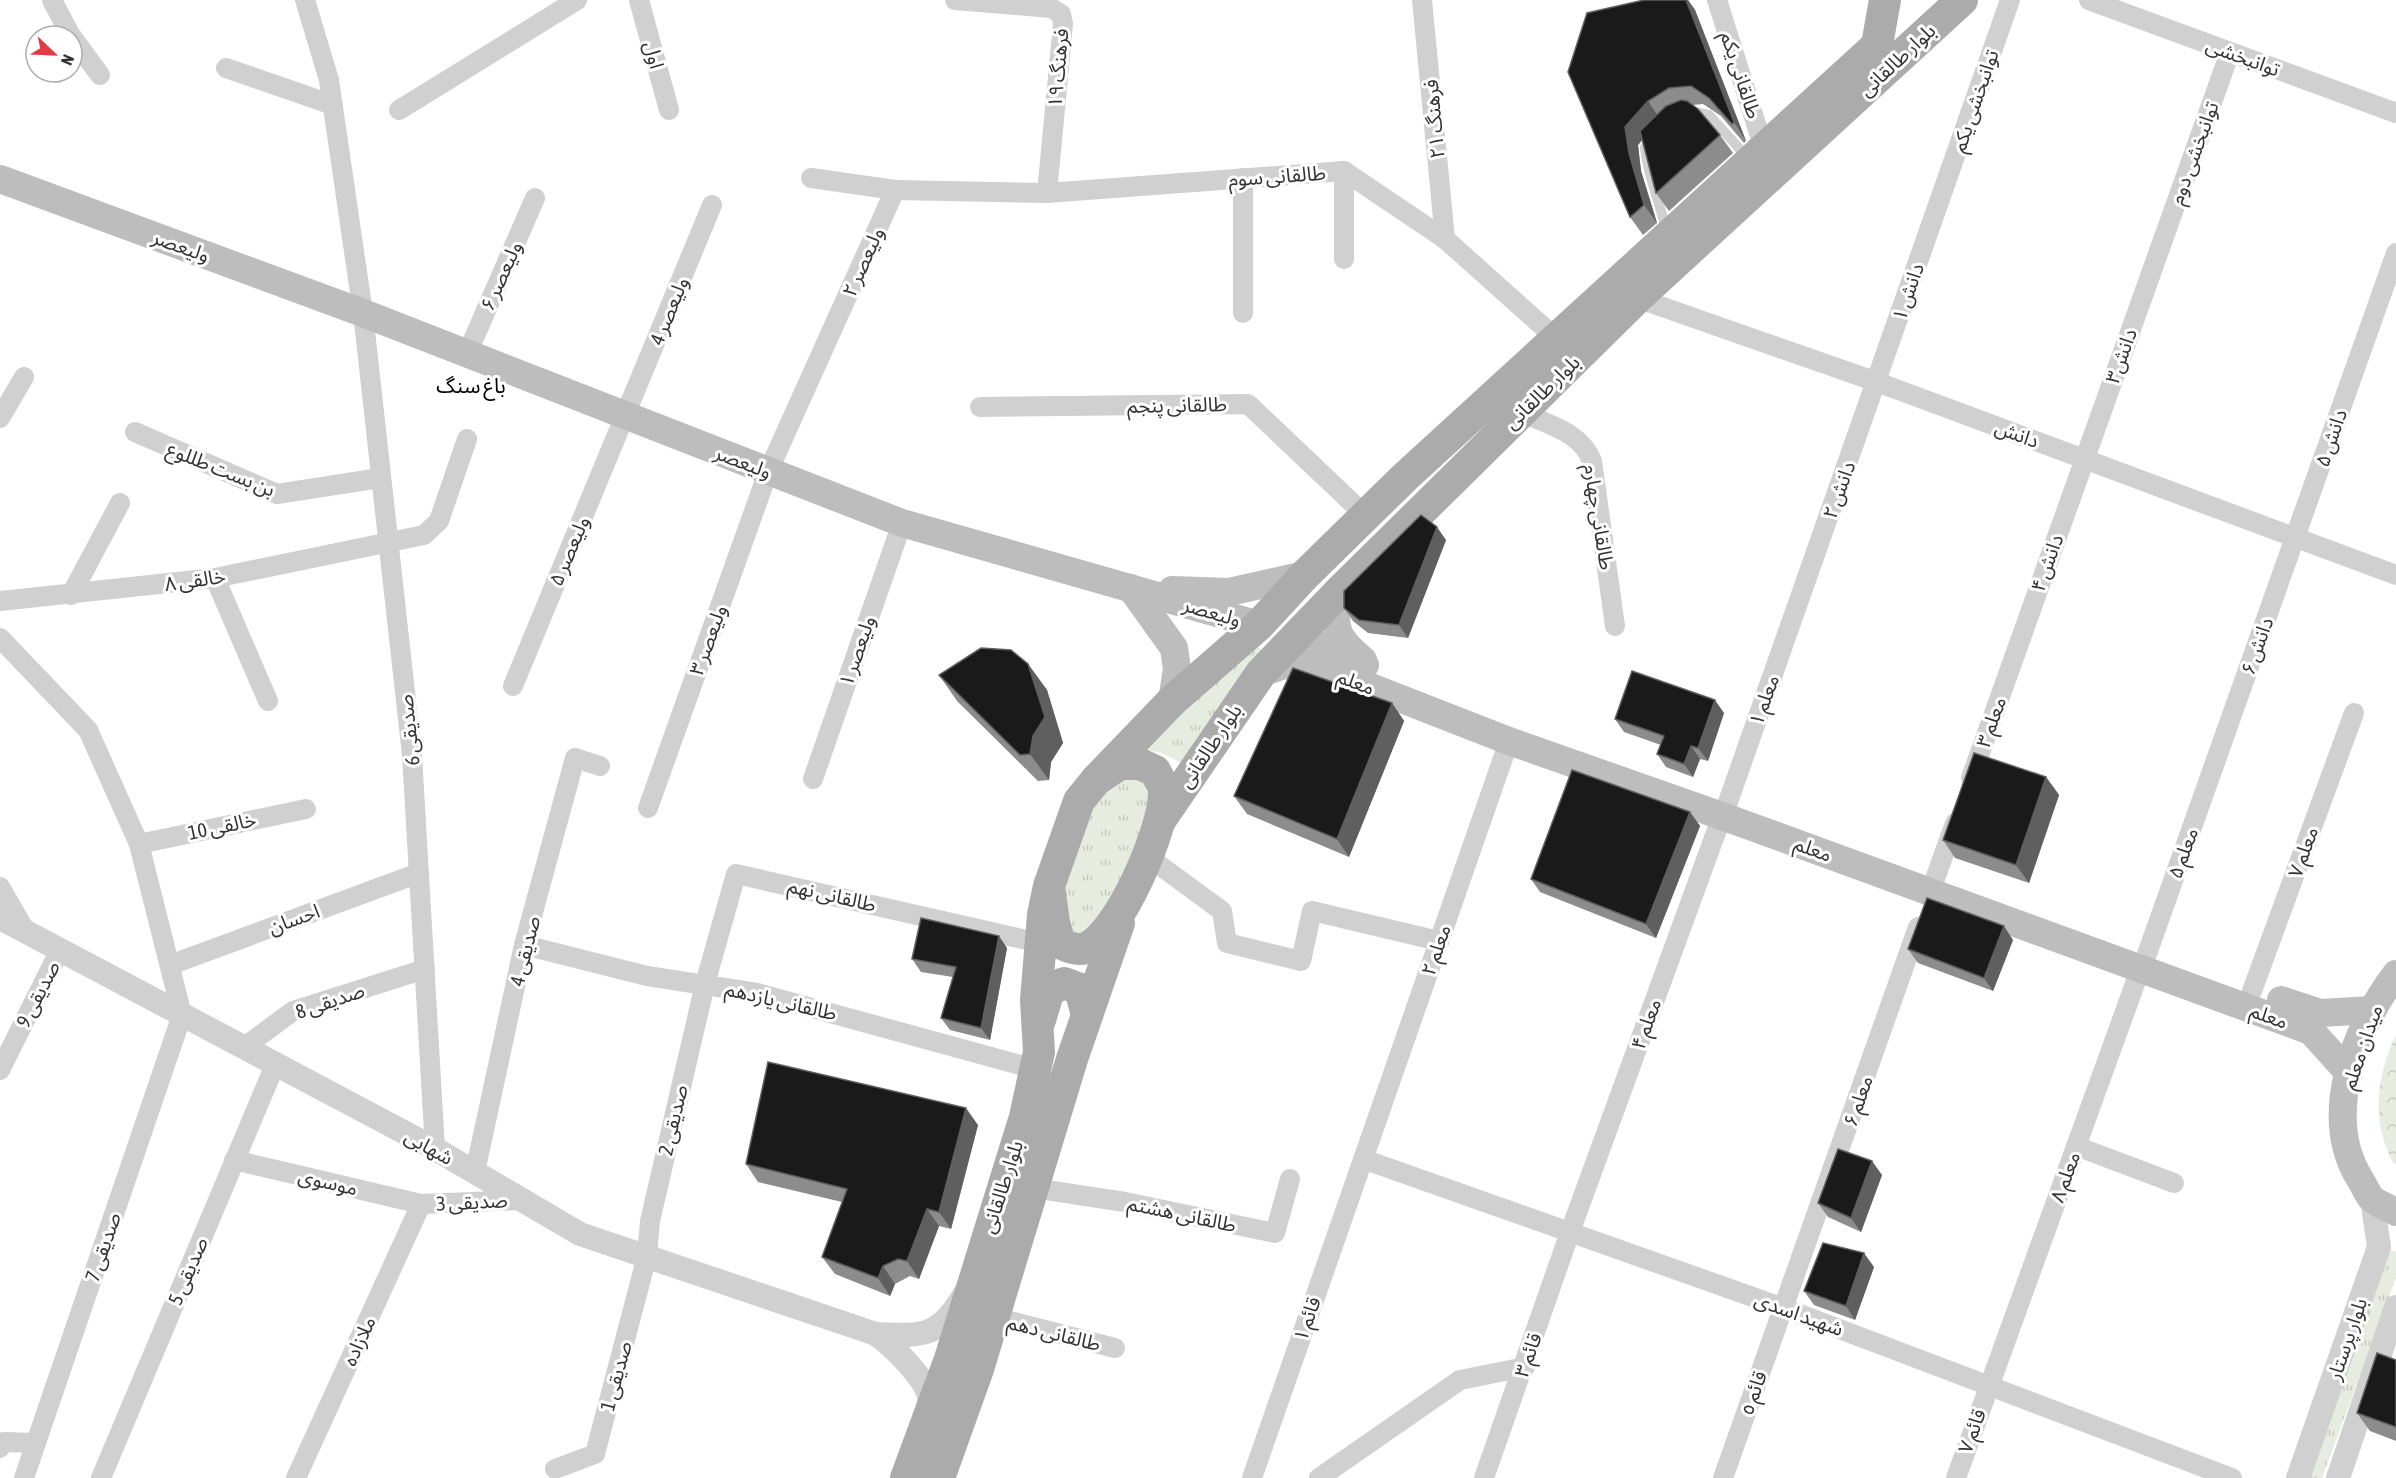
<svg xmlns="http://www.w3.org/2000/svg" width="2396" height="1478" font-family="'Asap Condensed','Noto Sans Arabic',sans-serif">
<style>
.grass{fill:url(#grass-tufts)}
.park{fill:url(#park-crowns)}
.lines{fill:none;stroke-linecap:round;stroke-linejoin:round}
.service{stroke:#d0d0d0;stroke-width:10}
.minor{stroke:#d0d0d0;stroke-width:20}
.tertiary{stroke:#d0d0d0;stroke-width:24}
.secondary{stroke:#bdbdbd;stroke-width:28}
.primary{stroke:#ababab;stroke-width:32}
.wall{fill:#8c8c8c}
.shaded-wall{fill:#5f5f5f}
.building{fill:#1a1a1a;stroke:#5f5f5f;stroke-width:1.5}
.labels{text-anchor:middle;stroke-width:6;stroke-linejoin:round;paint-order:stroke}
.street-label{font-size:20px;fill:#333;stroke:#fff}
.neighbourhood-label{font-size:21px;fill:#000;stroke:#fff}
</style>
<defs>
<pattern id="grass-tufts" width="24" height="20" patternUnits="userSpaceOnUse" patternTransform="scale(1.5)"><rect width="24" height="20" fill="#e6ecdf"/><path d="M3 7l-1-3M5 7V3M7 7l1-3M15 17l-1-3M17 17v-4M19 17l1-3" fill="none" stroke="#c6cbc0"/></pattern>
<pattern id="park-crowns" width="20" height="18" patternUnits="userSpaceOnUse" patternTransform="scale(1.5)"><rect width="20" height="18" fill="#e6ecdf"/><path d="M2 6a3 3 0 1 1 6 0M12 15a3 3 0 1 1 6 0" fill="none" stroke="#c6cbc0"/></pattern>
</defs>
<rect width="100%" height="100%" fill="#fff"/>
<g class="grass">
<polygon points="1254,646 1261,649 1259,660 1183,764 1162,753 1140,748"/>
<polygon points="1129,773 1148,777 1156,795 1133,867 1086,936 1066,934 1059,911 1071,847 1106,784"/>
<polygon points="2388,1249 2396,1252 2396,1278 2322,1478 2310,1478"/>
</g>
<path class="park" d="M2396,1035V1165C2391,1161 2389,1155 2387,1149C2372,1112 2379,1069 2396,1035Z"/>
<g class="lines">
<g class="service">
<polyline points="1689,111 1709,115 1749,159"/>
<path d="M1651,140L1645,147C1648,178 1660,202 1667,233"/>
</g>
<g class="minor">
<polyline points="52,0 71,36"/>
<polyline points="305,0 329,80 363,313 412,755 435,1149"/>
<polyline points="639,0 669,110"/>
<polyline points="955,0 1051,8 1061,14 1063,24 1047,193"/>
<polyline points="1422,0 1445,239"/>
<polyline points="1717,0 1764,149"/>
<polyline points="2089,0 2396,113"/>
<polyline points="72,37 100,75"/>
<polyline points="226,68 333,105"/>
<polyline points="399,110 577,0"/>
<polyline points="1344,171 1344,259"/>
<polyline points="811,178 895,190"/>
<polyline points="1637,298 1877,382 2396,575"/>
<polyline points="1243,313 1243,178"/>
<polyline points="467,354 535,198"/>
<polyline points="980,407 1248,404 1366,516"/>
<path d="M1521,412C1547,424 1581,432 1592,461L1615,626"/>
<polyline points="0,418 24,377"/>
<polyline points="135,432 277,494 380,478"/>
<polyline points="215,578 268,701"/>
<polyline points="71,595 120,503"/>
<polyline points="0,601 215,578 424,535 439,521 467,439"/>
<polyline points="0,638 88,730 139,844 182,1015 24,1478"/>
<polyline points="513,686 712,205"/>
<polyline points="1971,778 2230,52"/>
<polyline points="813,779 902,523"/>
<polyline points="1728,802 2010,0"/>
<polyline points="648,808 768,472 895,190 1047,193 1344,171 1445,239 1557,339"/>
<polyline points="139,844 306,809"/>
<polyline points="1147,856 1222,911 1227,943 1301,961 1312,911 1439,941"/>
<polyline points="1935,879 1955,823"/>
<polyline points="0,887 26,932"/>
<polyline points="524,945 647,976 757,993 1035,1069"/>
<polyline points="2147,954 2396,253"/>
<polyline points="170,965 419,873"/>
<polyline points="2252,991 2354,713"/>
<polyline points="243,1048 293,1011 425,969"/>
<polyline points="0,1070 60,950"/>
<polyline points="2076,1146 2174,1183"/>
<polyline points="1363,1159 1784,1308 2232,1478"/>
<polyline points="234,1160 421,1204 522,1200"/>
<polyline points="475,1172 524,945 575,758 600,766"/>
<polyline points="1033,1188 1125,1202 1275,1233 1290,1179"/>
<polyline points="994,1317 1115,1348"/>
<polyline points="0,1448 4,1442 36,1443"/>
<polyline points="555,1469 595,1454 647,1256 650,1221 705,984 736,874 1040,943"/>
<polyline points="101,1478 275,1065"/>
<polyline points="296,1478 421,1204"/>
<polyline points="1252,1478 1509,741"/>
<polyline points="1319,1478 1460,1380 1525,1367"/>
<polyline points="1484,1478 1570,1232 1722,816"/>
<polyline points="1723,1478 1918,927"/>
<polyline points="1956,1478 2140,970"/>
</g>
<g class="tertiary">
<path d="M0,918L430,1146L580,1234L876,1334C922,1336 939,1338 964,1295"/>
<path d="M876,1334C892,1345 924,1377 929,1396C930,1402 927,1410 927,1416"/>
<polyline points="2298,1478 2379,1247 2372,1199"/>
<polyline points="2338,1478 2396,1307"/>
</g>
<g class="secondary">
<polyline points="0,179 363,313 902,523 1259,625"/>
<polyline points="1131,588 1174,648 1177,669 1172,701"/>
<polyline points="1172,590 1229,592 1305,575"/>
<path d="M1337,594C1334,629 1335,637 1363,660"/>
<polyline points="1298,636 1365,665"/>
<polyline points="1261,673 1290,663 1322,668 1509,741 1722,816 2311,1031 2349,1073"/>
<path d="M2396,974C2355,1027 2321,1117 2360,1179C2364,1185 2367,1194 2372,1199C2378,1204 2389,1208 2396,1212"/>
<polyline points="2281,1000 2320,1013 2372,1010"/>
</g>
<g class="primary">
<polyline points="1096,780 1172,701 1259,625 1305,575 1405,477 1871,51 1877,45 1885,0"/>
<polyline points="1161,819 1261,673 1337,594 1637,298 1962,0"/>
<polyline points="1040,1020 1049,990 1064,983 1080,989 1087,1015"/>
<path d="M906,1478L950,1359L1025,1117L1039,1052L1036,1000L1043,915L1049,886L1079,801L1096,780L1120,764H1140L1155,771C1158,777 1164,785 1164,792C1165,827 1120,934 1086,948C1077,951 1068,947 1060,943L1054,923L1049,886"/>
<polyline points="939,1478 978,1369 1072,1059 1119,923"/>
</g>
</g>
<g class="wall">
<polygon points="1644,0 1688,0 1695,10 1746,141 1744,143 1721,116 1703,104 1693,105 1720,135 1733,153 1669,211 1656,193 1642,140 1638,145 1641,171 1657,223 1643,235 1630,217"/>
<polygon points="1446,540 1408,638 1368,633 1353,621 1344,608"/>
<polygon points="1028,664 1047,690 1063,743 1051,762 1049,780 1038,781 957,701 939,675"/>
<polygon points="1392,703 1404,721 1349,857 1247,814 1234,796"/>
<polygon points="1724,713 1708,761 1700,759 1693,777 1666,767 1657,754 1661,745 1624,732 1615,719"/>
<polygon points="2046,777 2059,795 2029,883 1955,858 1943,840"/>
<polygon points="1690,812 1700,826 1656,938 1540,892 1531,879"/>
<polygon points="2013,940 1993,991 1918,963 1908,949"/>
<polygon points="1007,948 990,1040 950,1030 941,1018 953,977 921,972 912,959"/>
<polygon points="978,1125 951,1229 939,1226 919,1279 910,1276 895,1284 890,1296 835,1274 822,1257 842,1202 758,1182 746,1164"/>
<polygon points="1882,1175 1861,1232 1828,1217 1818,1203"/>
<polygon points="1874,1267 1855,1320 1814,1305 1804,1291"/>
<polygon points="2396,1360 2396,1441 2370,1431 2357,1413"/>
</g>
<g class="shaded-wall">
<polygon points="1686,0 1688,0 1695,10 1746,141 1734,122"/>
<polygon points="1648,101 1660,119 1638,145 1641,171 1657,223 1644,205 1629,153 1625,127"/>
<polygon points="1437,527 1446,540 1408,638 1399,625"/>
<polygon points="1028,664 1047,690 1063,743 1051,762 1049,780 1030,754"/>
<polygon points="1715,700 1724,713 1708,761 1698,748"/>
<polygon points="1392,703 1404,721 1349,857 1337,839"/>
<polygon points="1691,746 1700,759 1693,777 1684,764"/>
<polygon points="2046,777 2059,795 2029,883 2016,865"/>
<polygon points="1690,812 1700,826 1656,938 1646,924"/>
<polygon points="2004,926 2013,940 1993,991 1984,978"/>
<polygon points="999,936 1007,948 990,1040 981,1028"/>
<polygon points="966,1108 978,1125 951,1229 939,1212"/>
<polygon points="1872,1161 1882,1175 1861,1232 1851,1218"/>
<polygon points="927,1209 939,1226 919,1279 907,1261"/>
<polygon points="1864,1253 1874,1267 1855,1320 1846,1306"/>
<polygon points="883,1266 895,1284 890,1296 878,1278"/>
</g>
<g class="building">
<polygon points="1644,0 1686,0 1734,122 1732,124 1709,98 1691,86 1669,88 1648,101 1625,127 1629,153 1644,205 1630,217 1568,72 1587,13"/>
<polygon points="1681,100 1687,101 1698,109 1720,135 1656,193 1640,131 1666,106"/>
<polygon points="1421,515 1437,527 1399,625 1359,620 1344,608 1344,591"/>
<polygon points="981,648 1011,650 1028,664 1045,717 1033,736 1030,754 1020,755 939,675"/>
<polygon points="1293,668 1392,703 1337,839 1234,796"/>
<polygon points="1632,671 1715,700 1698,748 1691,746 1684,764 1657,754 1664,736 1615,719"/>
<polygon points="1974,753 2046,777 2016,865 1943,840"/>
<polygon points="1572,770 1690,812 1646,924 1531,879"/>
<polygon points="1927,898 2004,926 1984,978 1908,949"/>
<polygon points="921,918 999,936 981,1028 941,1018 956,967 912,959"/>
<polygon points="768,1062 966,1108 939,1212 927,1209 907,1261 898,1259 883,1266 878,1278 822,1257 847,1189 746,1164"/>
<polygon points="1838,1149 1872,1161 1851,1218 1818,1203"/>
<polygon points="1823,1243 1864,1253 1846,1306 1804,1291"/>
<polygon points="2377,1353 2396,1360 2396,1427 2357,1413"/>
</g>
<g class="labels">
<g class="street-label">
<text transform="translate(654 55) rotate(75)" y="7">اول</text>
<text transform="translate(2243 57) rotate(20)" y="7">توانبخشی</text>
<text transform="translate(1897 60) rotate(-43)" y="7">بلوار طالقانی</text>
<text transform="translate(1058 68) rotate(-85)" y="7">فرهنگ ۱۹</text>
<text transform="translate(1741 75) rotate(72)" y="7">طالقانی یکم</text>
<text transform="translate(1975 101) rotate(-71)" y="7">توانبخشی یکم</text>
<text transform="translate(1434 119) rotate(-95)" y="7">فرهنگ ۲۱</text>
<text transform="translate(2194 153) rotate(-70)" y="7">توانبخشی دوم</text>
<text transform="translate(1277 176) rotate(-4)" y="7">طالقانی سوم</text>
<text transform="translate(181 246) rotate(20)" y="7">ولیعصر</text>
<text transform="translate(863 262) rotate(-66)" y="7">ولیعصر ٢</text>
<text transform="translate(501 276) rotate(-66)" y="7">ولیعصر ۶</text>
<text transform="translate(1908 292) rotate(-71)" y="7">دانش ١</text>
<text transform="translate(669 311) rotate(-68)" y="7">ولیعصر 4</text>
<text transform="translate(2121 356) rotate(-70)" y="7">دانش٣</text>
<text transform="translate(1542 392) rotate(-44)" y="7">بلوار طالقانی</text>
<text transform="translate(1177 405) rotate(-1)" y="7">طالقانی پنجم</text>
<text transform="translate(2017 434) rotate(20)" y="7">دانش</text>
<text transform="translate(2331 438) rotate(-71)" y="7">دانش ۵</text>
<text transform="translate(743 462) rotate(21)" y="7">ولیعصر</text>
<text transform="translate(221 469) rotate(22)" y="7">بن بست طللوع</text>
<text transform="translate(1839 490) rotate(-70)" y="7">دانش ٢</text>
<text transform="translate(1599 517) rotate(81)" y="7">طالقانی چهارم</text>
<text transform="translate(569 551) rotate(-67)" y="7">ولیعصر ۵</text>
<text transform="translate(2047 563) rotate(-70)" y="7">دانش ۴</text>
<text transform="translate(195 580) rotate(-8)" y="7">خالقی ۸</text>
<text transform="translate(1212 612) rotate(16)" y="7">ولیعصر</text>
<text transform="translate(708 640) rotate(-70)" y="7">ولیعصر ٣</text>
<text transform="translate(2257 646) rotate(-70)" y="7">دانش ۶</text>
<text transform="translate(857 651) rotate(-71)" y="7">ولیعصر ١</text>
<text transform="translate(1356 682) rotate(21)" y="7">معلم</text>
<text transform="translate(1764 700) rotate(-70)" y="7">معلم ١</text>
<text transform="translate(1991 722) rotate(-70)" y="7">معلم ۳</text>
<text transform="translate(409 730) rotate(-96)" y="7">صدیقی 6</text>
<text transform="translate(1210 746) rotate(-56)" y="7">بلوار طالقانی</text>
<text transform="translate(222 826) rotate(-12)" y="7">خالقی 10</text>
<text transform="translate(1813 849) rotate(20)" y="7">معلم</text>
<text transform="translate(2303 852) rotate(-70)" y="7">معلم ٧</text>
<text transform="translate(2183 853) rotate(-70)" y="7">معلم ۵</text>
<text transform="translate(832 895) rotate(13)" y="7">طالقانی نهم</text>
<text transform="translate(294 919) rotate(-20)" y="7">احسان</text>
<text transform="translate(1436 950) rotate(-71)" y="7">معلم ٢</text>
<text transform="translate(525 951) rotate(-76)" y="7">صدیقی 4</text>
<text transform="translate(38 994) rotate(-63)" y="7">صدیقی 9</text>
<text transform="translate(330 1001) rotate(-19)" y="7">صدیقی 8</text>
<text transform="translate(781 1001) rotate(13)" y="7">طالقانی یازدهم</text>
<text transform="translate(2269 1016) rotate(20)" y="7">معلم</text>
<text transform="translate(1646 1024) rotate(-70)" y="7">معلم ۴</text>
<text transform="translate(2362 1047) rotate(-71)" y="7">میدان معلم</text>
<text transform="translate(1858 1101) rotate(-71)" y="7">معلم ۶</text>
<text transform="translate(673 1120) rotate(-77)" y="7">صدیقی 2</text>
<text transform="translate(429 1147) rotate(29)" y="7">شهابی</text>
<text transform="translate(2065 1177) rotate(-70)" y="7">معلم ۸</text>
<text transform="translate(328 1182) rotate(13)" y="7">موسوی</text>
<text transform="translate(1002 1187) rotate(-72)" y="7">بلوار طالقانی</text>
<text transform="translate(472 1202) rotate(-3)" y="7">صدیقی 3</text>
<text transform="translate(1182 1214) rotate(12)" y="7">طالقانی هشتم</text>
<text transform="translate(103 1247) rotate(-71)" y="7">صدیقی 7</text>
<text transform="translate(188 1271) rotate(-67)" y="7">صدیقی 5</text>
<text transform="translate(1799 1314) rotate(20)" y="7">شهید اسدی</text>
<text transform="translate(1307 1319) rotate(-71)" y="7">قائم ١</text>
<text transform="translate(1054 1333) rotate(14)" y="7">طالقانی دهم</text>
<text transform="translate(2347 1339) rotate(-71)" y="7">بلوار پرستار</text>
<text transform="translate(359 1341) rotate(-65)" y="7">ملازاده</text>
<text transform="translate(1528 1355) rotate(-71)" y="7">قائم ٣</text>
<text transform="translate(616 1376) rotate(-75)" y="7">صدیقی 1</text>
<text transform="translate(1753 1393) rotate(-70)" y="7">قائم ٥</text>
<text transform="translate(1972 1431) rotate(-70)" y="7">قائم ٧</text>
</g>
<g class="neighbourhood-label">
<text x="471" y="393">باغ سنگ</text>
</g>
</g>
<g transform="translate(54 54) rotate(113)"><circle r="28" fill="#ffffff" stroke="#adadad" stroke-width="1.5"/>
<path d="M0-4.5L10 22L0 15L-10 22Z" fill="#e63946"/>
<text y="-9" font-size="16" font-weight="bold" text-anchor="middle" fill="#333333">N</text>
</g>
</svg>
